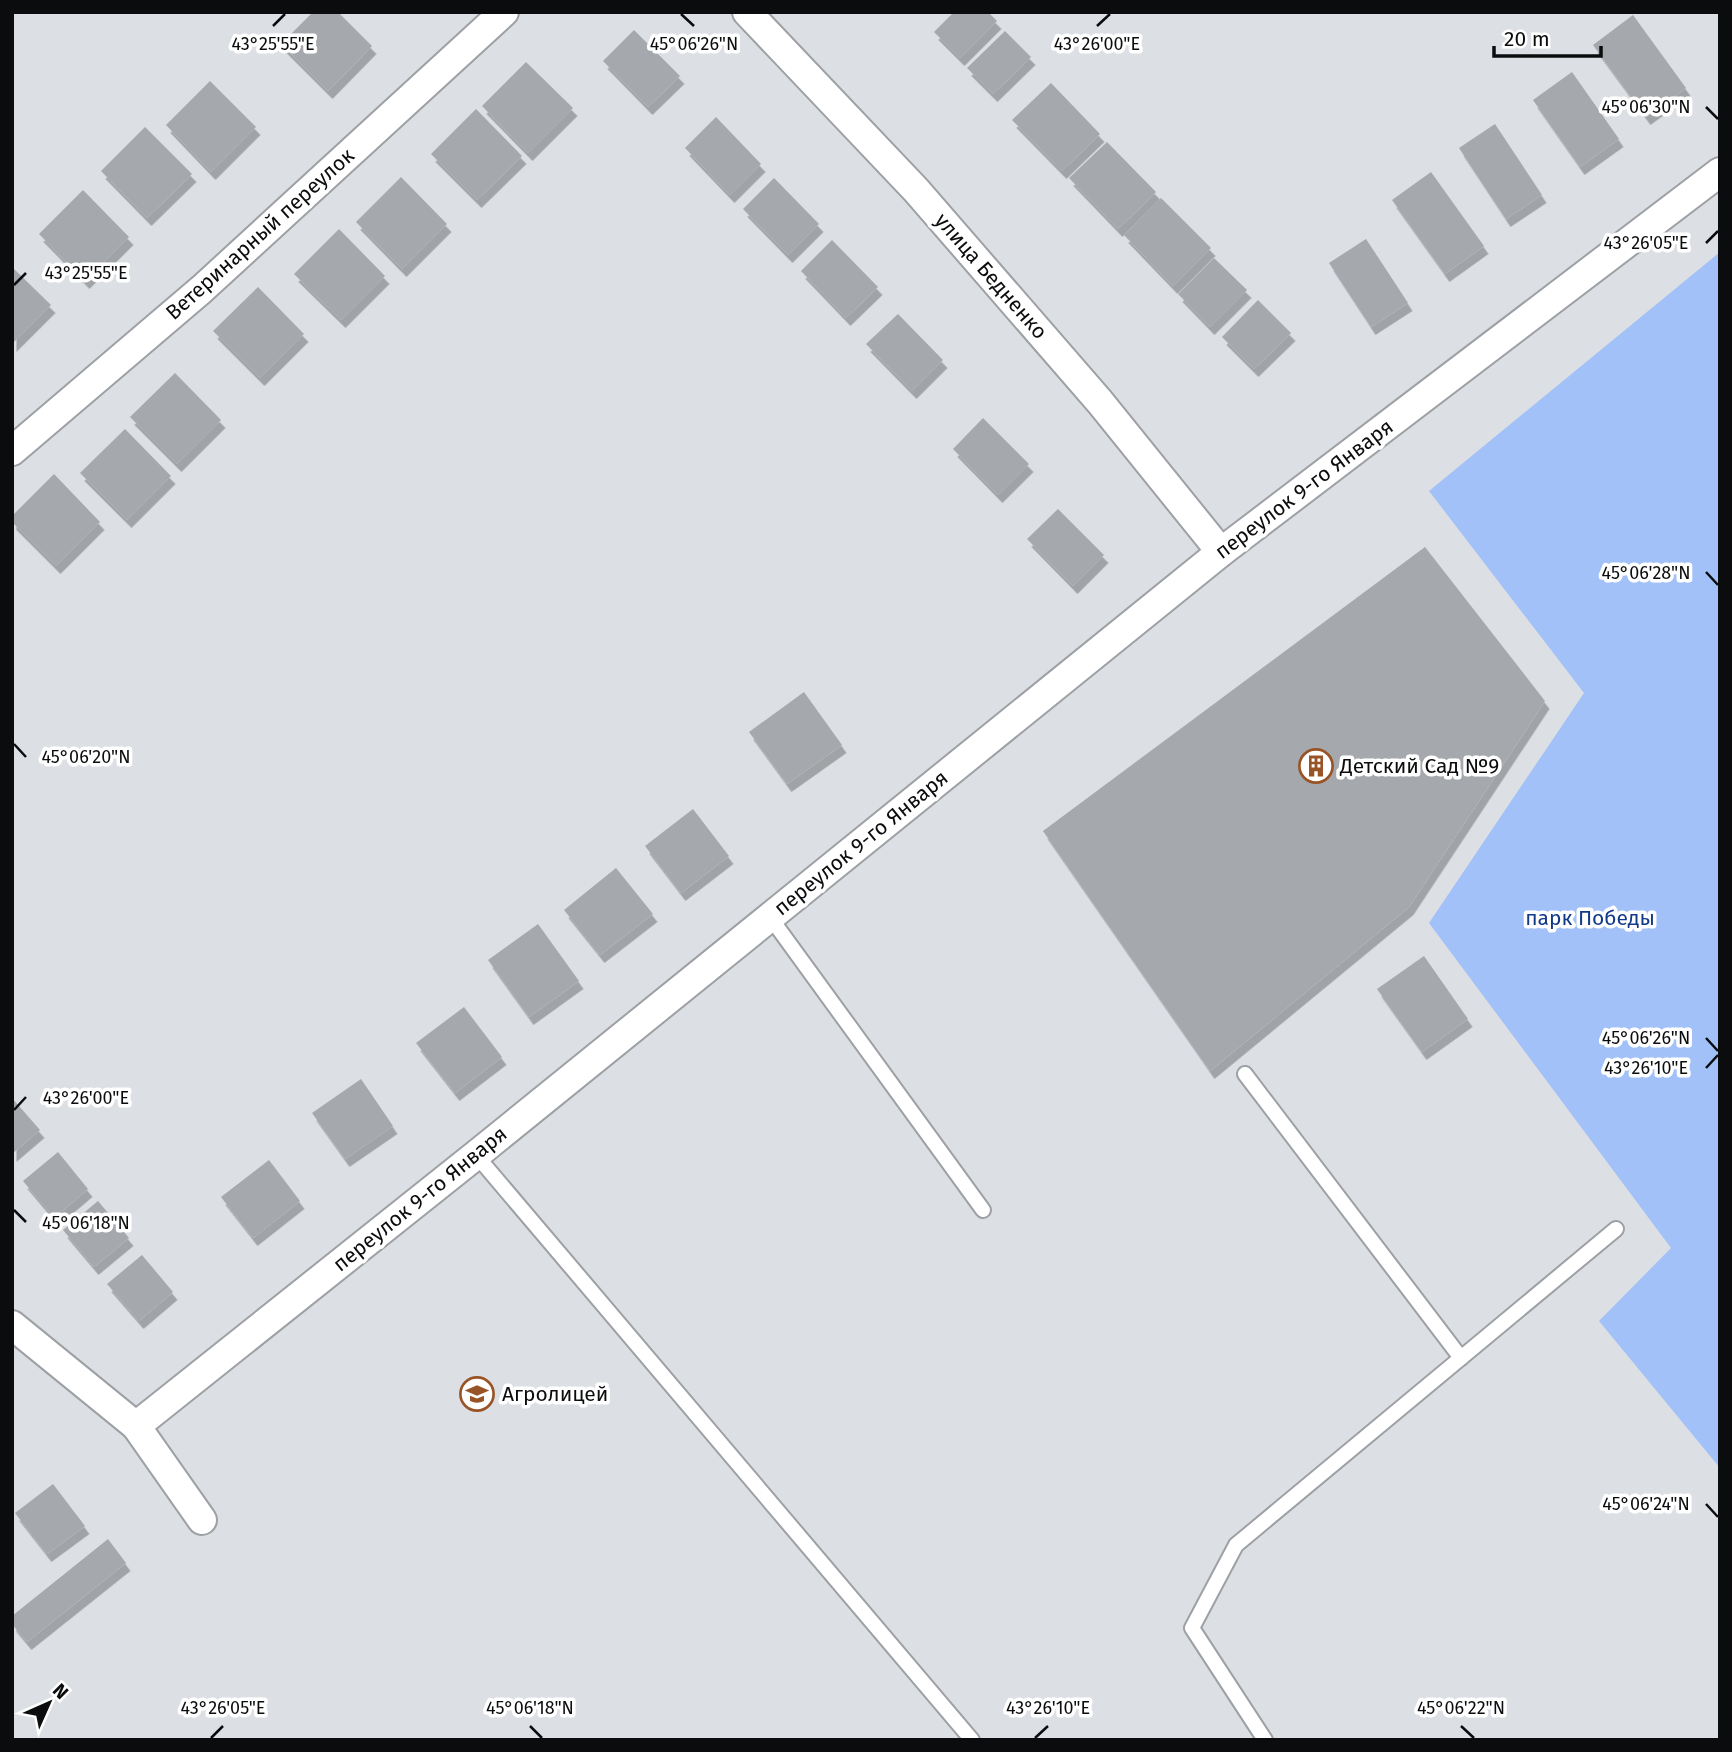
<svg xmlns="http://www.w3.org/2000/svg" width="1732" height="1752" font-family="'Fira Sans',sans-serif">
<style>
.green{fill:#a2c1f8}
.building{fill:#a5a8ac;filter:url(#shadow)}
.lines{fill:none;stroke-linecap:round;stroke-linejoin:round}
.service-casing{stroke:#9da0a4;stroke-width:18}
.minor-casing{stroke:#9da0a4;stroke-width:32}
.service{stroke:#fff;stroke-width:14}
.minor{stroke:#fff;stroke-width:28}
.ticks{fill:none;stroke:#0b0c0d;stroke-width:2.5}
.labels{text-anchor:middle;stroke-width:7;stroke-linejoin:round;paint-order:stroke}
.street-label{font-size:21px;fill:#0b0c0d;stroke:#fff}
.poi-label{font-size:21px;fill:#0b0c0d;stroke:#fff;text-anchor:start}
.park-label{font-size:21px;fill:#123a88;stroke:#fff}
.ticks-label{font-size:18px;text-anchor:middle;fill:#0b0c0d;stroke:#fff;stroke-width:7;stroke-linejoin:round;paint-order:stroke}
</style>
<defs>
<filter id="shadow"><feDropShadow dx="4.5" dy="8" stdDeviation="0" flood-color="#0004"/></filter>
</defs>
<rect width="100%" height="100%" fill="#dcdfe4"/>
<polygon class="green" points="1720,252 1720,1468 1599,1321 1671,1248 1429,923 1584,693 1429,491"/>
<g class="building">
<polygon points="313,12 338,12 372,46 328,91 281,44"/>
<polygon points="954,12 988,12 997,21 960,58 934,32"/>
<polygon points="1633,15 1686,88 1646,117 1593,45"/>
<polygon points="634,30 680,76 648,107 603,61"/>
<polygon points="1005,31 1031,57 993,94 967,68"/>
<polygon points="526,62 573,108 528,153 482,106"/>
<polygon points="1572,72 1619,139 1580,167 1533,100"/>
<polygon points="210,81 256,127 211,172 166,125"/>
<polygon points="1051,83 1100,134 1062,171 1012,120"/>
<polygon points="476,109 522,156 477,200 431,154"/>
<polygon points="716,117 761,164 730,195 685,148"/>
<polygon points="1495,124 1542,195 1506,219 1459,148"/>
<polygon points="145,127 192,174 147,218 101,171"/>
<polygon points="1107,142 1156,192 1118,229 1069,178"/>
<polygon points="1431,172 1484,246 1445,274 1392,200"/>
<polygon points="401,177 447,224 402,269 356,222"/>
<polygon points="774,178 819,224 788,255 743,209"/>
<polygon points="83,190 129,237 85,281 39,234"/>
<polygon points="1161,198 1211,248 1173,286 1124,235"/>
<polygon points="339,229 385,276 341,320 294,274"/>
<polygon points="1366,239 1408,303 1371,327 1329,263"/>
<polygon points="832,240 878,287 846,318 801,271"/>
<polygon points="1214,258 1247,290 1210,327 1178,294"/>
<polygon points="12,267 51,305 12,344"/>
<polygon points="258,287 304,334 260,378 213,331"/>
<polygon points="1258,300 1291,333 1254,369 1222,337"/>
<polygon points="898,314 943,360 912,391 866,344"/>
<polygon points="175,373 221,420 177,464 130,417"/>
<polygon points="983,418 1029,464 998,495 953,449"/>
<polygon points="125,429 171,476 127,520 80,473"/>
<polygon points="54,474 100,522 56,566 12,522 12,516"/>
<polygon points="1058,509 1104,555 1073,586 1027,539"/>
<polygon points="1425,547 1545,701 1409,907 1210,1071 1043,831"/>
<polygon points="804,692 842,745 787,784 749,732"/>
<polygon points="693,809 729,856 681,893 645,846"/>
<polygon points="616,868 653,914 600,955 564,910"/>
<polygon points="538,924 579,981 529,1017 488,960"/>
<polygon points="1424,956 1468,1019 1422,1052 1377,989"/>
<polygon points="464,1007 502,1057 455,1093 416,1043"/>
<polygon points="361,1079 393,1126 345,1159 312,1113"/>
<polygon points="12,1098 40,1130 12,1154"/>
<polygon points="58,1152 88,1189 54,1218 23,1181"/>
<polygon points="269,1160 300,1201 253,1238 221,1197"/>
<polygon points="98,1201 129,1238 94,1267 63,1230"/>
<polygon points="142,1255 173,1292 139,1321 107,1284"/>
<polygon points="53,1484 85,1526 47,1554 15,1513"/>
<polygon points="108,1539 126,1563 27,1642 12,1624 12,1616"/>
</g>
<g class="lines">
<g class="service-casing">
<g id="service">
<polyline points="770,917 983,1210"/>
<polyline points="1245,1074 1461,1358"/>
<polyline points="476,1155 972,1740"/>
<polyline points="1265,1740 1192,1628 1236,1545 1616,1229"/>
</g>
</g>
<g class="minor-casing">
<g id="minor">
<polyline points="747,12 916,190 1100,402 1221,552"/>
<polyline points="12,451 202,289 504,12"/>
<polyline points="12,1325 136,1426 476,1155 1221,552 1720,172"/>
<polyline points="136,1426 202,1520"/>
</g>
</g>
<use href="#service" class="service"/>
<use href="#minor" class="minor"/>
</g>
<path class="ticks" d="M681,14L694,26M273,26L285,14M1097,26L1110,14M1706,107L1718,119M1706,243L1718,231M14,285L26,273M1706,572L1718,585M14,744L26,757M1706,1038L1718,1051M1706,1068L1718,1055M14,1110L26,1097M14,1210L26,1222M1706,1504L1718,1517M530,1726L542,1738M1461,1726L1474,1738M211,1738L223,1726M1035,1738L1048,1726"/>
<defs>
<g id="building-ring" transform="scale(1.75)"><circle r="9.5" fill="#fff" stroke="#985426" stroke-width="1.5"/><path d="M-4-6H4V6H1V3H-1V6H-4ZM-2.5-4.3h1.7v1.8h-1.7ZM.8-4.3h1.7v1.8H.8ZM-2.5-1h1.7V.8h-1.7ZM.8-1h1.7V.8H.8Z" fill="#985426"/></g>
<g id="university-ring" transform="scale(1.75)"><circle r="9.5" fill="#fff" stroke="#985426" stroke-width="1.5"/><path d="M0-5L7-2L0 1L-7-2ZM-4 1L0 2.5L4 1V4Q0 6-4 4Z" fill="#985426"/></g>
</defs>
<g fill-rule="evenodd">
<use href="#building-ring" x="1316" y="766"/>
<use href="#university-ring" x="477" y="1394"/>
</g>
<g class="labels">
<g class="street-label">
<text transform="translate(260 234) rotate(-42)" y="7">Ветеринарный переулок</text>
<text transform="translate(991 276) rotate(49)" y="7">улица Бедненко</text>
<text transform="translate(1304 489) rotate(-37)" y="7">переулок 9-го Января</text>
<text transform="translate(861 843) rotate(-39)" y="7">переулок 9-го Января</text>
<text transform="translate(420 1199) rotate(-39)" y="7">переулок 9-го Января</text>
</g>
<g class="poi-label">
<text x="1340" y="773">Детский Сад №9</text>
<text x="502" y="1401">Агролицей</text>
</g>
<g class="park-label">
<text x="1590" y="925">парк Победы</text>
</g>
</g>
<g class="ticks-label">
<text x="273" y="50">43°25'55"E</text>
<text x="694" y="50">45°06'26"N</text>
<text x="1097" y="50">43°26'00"E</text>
<text x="1646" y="113">45°06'30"N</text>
<text x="1646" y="249">43°26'05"E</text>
<text x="86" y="279">43°25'55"E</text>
<text x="1646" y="579">45°06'28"N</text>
<text x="86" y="763">45°06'20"N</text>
<text x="1646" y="1044">45°06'26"N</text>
<text x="1646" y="1074">43°26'10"E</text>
<text x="86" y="1104">43°26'00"E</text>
<text x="86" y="1229">45°06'18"N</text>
<text x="1646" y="1510">45°06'24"N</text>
<text x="223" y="1714">43°26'05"E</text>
<text x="530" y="1714">45°06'18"N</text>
<text x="1048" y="1714">43°26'10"E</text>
<text x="1461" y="1714">45°06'22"N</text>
</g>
<rect width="1732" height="1752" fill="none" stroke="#0b0c0d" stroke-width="28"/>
<g transform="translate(49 1703) rotate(45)" stroke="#ffffff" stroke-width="5" paint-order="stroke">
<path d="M0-5L12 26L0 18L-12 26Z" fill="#0b0c0d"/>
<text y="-10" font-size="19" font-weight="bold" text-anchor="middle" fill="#0b0c0d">N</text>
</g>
<path d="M1494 46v10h107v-10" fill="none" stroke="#0b0c0d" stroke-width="3.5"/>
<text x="1504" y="46" font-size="21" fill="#0b0c0d" stroke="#ffffff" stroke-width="5" paint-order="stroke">20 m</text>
</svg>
